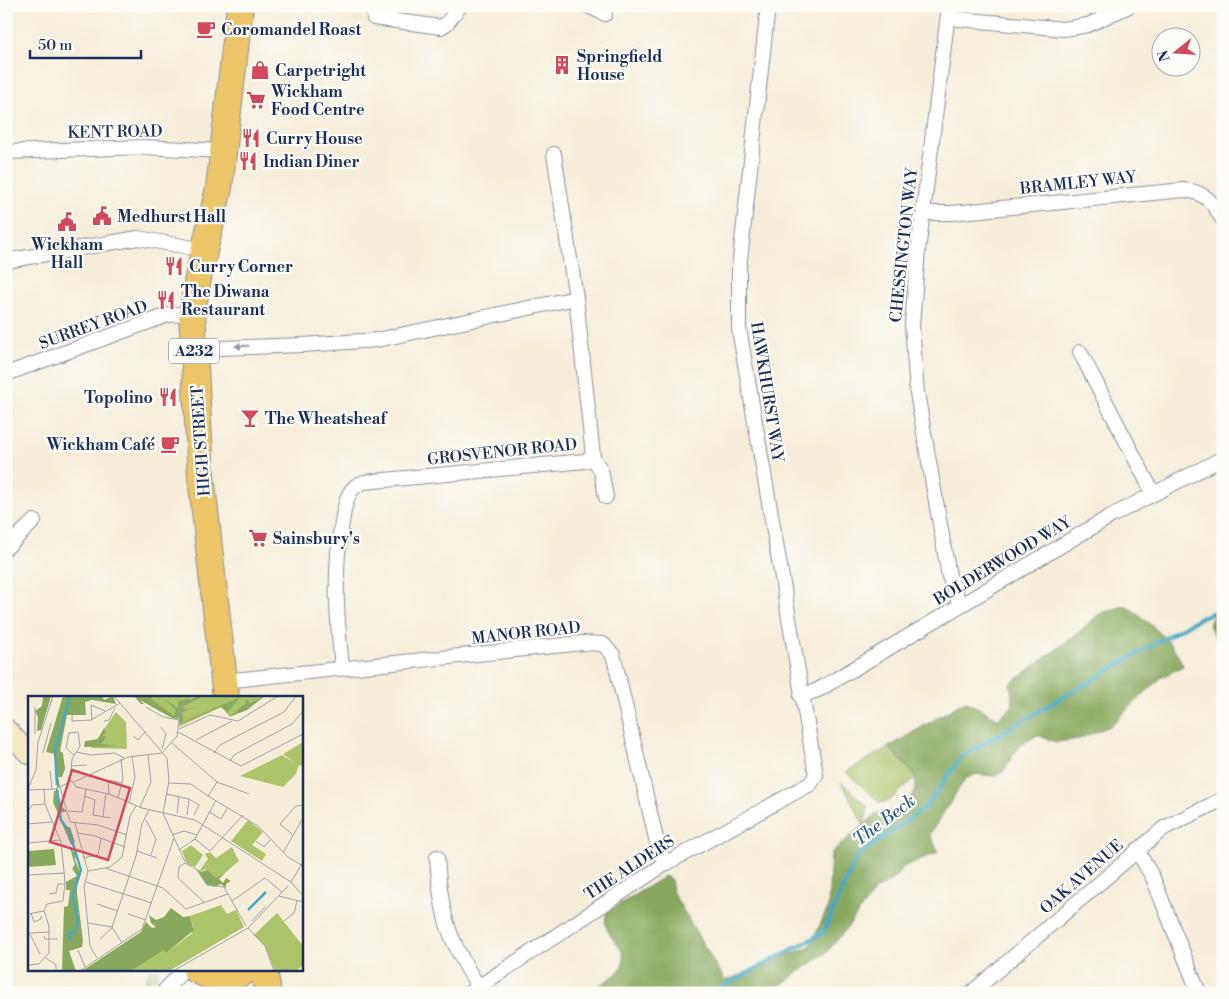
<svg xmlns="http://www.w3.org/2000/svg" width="1229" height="999" font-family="'Libre Bodoni',serif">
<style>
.green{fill:#abc369;stroke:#637964}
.forest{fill:#88a95d;stroke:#526c5e}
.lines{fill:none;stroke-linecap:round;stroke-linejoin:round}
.stream{stroke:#45a9c4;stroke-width:4.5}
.street-casing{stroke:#888e9c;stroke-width:16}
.secondary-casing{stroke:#888e9c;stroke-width:22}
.highway-casing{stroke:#888e9c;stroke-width:28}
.street{stroke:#fff;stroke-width:14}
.secondary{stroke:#f8e8c3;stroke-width:20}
.highway{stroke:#edc569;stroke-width:26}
.oneway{fill:#8d97ae}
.labels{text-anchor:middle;stroke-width:4.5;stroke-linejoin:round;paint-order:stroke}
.shield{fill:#fdfcf7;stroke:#5f6c8c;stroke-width:1}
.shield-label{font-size:15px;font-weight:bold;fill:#1b2f5e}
.poi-label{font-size:16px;font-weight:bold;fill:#1b2f5e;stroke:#fdfcf7;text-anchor:start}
.street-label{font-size:16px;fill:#1b2f5e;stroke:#fdfcf7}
.water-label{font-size:18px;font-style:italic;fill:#2c6087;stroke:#fdfcf7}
.inset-river{fill:none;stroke:#45a9c4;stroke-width:2.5}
.inset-road{fill:none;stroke:#9ea1a8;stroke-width:1}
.view{fill:#d1495b;fill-opacity:0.15;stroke:#d1495b;stroke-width:2.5}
.inset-edge{fill:none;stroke:#1b2f5e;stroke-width:2.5}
</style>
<rect width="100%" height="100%" fill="#fdfcf7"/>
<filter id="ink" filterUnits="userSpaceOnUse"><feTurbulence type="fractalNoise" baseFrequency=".02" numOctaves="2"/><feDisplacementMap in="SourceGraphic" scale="10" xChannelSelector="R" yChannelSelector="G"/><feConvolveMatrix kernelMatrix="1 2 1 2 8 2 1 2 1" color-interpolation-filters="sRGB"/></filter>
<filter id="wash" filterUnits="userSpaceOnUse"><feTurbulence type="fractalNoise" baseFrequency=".0096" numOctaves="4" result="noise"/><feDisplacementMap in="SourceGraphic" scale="20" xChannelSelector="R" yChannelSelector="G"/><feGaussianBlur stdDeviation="1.12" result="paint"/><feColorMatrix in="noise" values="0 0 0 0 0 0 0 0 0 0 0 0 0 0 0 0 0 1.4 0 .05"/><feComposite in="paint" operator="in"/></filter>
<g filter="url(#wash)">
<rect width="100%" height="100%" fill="#f6edd9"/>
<g class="green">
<polygon points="889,747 916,777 889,801 880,803 846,772"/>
<polygon points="841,782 868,807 864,825"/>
<polygon points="149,970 160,970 156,978 145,982"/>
<polygon points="200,986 225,989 225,993 182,993 188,988"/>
</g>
<g class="forest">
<polygon points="1220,597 1223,597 1223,653 1209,625"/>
<path d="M1126,605C1149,624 1172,638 1183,666L1162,677L1110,726L1079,739L1056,742L1037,735L1018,747L1003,772L993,776L976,774L965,779L930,834L938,852L903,867L894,879L876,889L841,936L826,953L769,993H586C595,987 612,980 619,971C637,947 597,939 607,912L665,876L671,879L673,893L725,981L810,946L828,908L831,853L879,812L893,811L915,793L916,777L889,747L965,701L998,718L1013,706L1010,684L1079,632L1099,614Z"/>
</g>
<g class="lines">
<polyline class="stream" points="711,993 823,933 857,856 926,807 962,756 1201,617 1223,609"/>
</g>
</g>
<g filter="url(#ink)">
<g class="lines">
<g class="street-casing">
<g id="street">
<polyline points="588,6 605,14"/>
<polyline points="949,6 918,251 912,325 917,393 949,576 960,604"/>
<polyline points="374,18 441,27 447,23 460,6"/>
<polyline points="949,18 1064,29 1088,25 1129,6"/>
<polyline points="6,152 143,147 224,151"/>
<path d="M923,213H952L1183,190C1204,191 1213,202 1223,220"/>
<polyline points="6,261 138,238 205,250"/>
<polyline points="194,349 303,345 377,340 576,298"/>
<polyline points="1080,352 1153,493"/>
<polyline points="6,374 168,315 192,313"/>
<polyline points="592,457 601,470 606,497"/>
<polyline points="6,548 34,521"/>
<path d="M342,668C337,617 333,574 342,522C345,506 346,487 364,482L585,461L593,456L576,298L554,154"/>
<polyline points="224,681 582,643 603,644 613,655 616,666 658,847 665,864"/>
<polyline points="801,696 818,690 1111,516 1223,458"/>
<polyline points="1137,850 1153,878 1199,993"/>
<path d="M437,857C441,915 447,937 478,986"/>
<polyline points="162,993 184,970"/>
<polyline points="469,993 665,864 799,790 810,784 816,775 739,329 739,269 768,6"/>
<polyline points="971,993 1164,828 1223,799"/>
</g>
</g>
<g class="secondary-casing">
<polyline id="secondary" points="6,729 29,754"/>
</g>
<g class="highway-casing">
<g id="highway">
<polyline points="226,698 201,476 192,313 199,273 219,188 240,6"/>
<path d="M196,970C213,980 230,979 248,970"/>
<polyline points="264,970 268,993"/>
</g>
</g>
<use href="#street" class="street"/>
<use href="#secondary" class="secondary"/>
<use href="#highway" class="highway"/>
</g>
<defs><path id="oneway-solid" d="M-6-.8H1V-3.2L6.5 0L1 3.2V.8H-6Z" transform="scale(1.25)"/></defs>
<use class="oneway" href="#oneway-solid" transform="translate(242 346) rotate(178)"/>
</g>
<defs>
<g id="cafe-bare" transform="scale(1.5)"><path d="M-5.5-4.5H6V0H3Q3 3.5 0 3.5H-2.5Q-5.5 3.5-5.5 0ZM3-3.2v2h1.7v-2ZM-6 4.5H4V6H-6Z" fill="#d1495b" stroke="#fdfcf7" stroke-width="2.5" paint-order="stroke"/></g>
<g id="building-bare" transform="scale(1.5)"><path d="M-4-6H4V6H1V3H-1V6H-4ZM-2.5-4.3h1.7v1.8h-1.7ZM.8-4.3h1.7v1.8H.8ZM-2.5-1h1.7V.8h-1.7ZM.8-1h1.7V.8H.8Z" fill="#d1495b" stroke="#fdfcf7" stroke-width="2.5" paint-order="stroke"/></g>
<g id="shop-bare" transform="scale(1.5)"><path d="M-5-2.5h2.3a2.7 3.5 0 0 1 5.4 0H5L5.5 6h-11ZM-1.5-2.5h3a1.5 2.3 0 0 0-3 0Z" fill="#d1495b" stroke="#fdfcf7" stroke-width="2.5" paint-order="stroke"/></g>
<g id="supermarket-bare" transform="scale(1.5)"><path d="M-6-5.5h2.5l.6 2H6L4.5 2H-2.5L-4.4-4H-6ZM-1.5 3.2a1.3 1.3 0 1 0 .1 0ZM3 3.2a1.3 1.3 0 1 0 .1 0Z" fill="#d1495b" stroke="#fdfcf7" stroke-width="2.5" paint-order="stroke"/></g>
<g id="restaurant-bare" transform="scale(1.5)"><path d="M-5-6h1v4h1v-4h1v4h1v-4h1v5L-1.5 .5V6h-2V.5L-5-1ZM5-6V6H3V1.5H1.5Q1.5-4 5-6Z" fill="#d1495b" stroke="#fdfcf7" stroke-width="2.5" paint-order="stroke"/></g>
<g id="civic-bare" transform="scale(1.5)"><path d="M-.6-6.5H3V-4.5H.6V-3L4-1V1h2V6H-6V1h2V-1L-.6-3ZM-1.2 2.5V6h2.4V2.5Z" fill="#d1495b" stroke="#fdfcf7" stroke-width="2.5" paint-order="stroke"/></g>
<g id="bar-bare" transform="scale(1.5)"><path d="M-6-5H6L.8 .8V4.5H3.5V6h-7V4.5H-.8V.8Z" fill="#d1495b" stroke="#fdfcf7" stroke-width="2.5" paint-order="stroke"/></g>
</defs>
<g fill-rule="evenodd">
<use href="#cafe-bare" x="206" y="29"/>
<use href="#building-bare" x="562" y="65"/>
<use href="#shop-bare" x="260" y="70"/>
<use href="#supermarket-bare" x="256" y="100"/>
<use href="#restaurant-bare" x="251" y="138"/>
<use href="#restaurant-bare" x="248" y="161"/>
<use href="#civic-bare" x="102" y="216"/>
<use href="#civic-bare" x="67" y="222"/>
<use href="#restaurant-bare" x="174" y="266"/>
<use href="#restaurant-bare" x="166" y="300"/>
<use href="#restaurant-bare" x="168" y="397"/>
<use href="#bar-bare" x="250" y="418"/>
<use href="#cafe-bare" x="170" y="444"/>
<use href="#supermarket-bare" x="258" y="538"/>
</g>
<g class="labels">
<rect class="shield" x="169" y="338.5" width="50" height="25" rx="4"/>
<g class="shield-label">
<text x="194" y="356">A232</text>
</g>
<g class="poi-label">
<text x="221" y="35">Coromandel Roast</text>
<text x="577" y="62">Springfield<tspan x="577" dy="18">House</tspan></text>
<text x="275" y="76">Carpetright</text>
<text x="271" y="97">Wickham<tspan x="271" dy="18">Food Centre</tspan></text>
<text x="266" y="144">Curry House</text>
<text x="263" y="167">Indian Diner</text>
<text x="117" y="222">Medhurst Hall</text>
<text x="67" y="250" text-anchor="middle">Wickham<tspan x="67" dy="18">Hall</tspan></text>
<text x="189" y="272">Curry Corner</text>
<text x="181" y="297">The Diwana<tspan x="181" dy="18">Restaurant</tspan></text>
<text x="153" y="403" text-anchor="end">Topolino</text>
<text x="265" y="424">The Wheatsheaf</text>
<text x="155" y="450" text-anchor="end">Wickham Café</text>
<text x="273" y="544">Sainsbury's</text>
</g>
<g class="street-label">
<text transform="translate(115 131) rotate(-1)" y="6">KENT ROAD</text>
<text transform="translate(1078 182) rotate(-6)" y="6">BRAMLEY WAY</text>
<text transform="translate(903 245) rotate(-84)" y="6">CHESSINGTON WAY</text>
<text transform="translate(93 324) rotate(-20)" y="6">SURREY ROAD</text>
<text transform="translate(768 392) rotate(81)" y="6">HAWKHURST WAY</text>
<text transform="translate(200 441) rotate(-94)" y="6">HIGH STREET</text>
<text transform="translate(502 451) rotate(-6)" y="6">GROSVENOR ROAD</text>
<text transform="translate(1002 560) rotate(-31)" y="6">BOLDERWOOD WAY</text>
<text transform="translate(526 632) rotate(-6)" y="6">MANOR ROAD</text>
<text transform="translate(629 867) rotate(-33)" y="6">THE ALDERS</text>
<text transform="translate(1081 876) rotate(-41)" y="6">OAK AVENUE</text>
</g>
<g class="water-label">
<text transform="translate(884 820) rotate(-37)" y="6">The Beck</text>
</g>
</g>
<g transform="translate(28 696)">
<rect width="275" height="275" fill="#f6edd9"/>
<path d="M119,0H166L155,6L150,21H143ZM170,0H237L202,21L193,11L151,31L153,9ZM88,16L98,26L99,53L63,52ZM275,46V70L271,69L268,78L255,91L212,80L254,59L267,67L255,58ZM220,124L235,136L224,149L238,158L234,165L203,145ZM163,149L175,159L167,171L159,168L154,155ZM204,151L211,165L198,176L188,182L177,173L175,176L172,174L180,163L177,158L182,156L188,162ZM193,209L199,218L208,214L216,231L141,275H66L113,236L118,226L129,241L155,221H161L147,248L138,257L163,238L166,232L162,220ZM249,217L275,250V269L268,275H247L237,250L226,239Z" fill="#abc369"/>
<path d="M15,0H23L13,34L9,35L10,21L7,15L14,10ZM35,0H74L76,4L85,0L88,8L64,4L57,6L58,19H39L32,55L35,57L37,73L34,81H30L32,90L29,92L27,58L18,56ZM106,0H125L123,3L146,20L148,14L133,0L149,12L151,5L175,0L154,11L158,14L170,10L154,16L155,26L212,1L200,16L193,11L152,28L151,23L144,22L112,4L116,8H113ZM237,0L219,14L201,21L217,8L218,3L222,7ZM76,32L78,37L74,39L78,41L73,48L90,50L56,51L57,45L70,43ZM29,94L34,111L39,115L32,117V122L39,131H42L47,146L43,149L25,106L26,95ZM42,152L48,158L47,164L53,178L49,185V197L55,245L54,251L41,255L48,275H34L36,211L40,210L42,194H38V186L49,180L44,172L47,169ZM26,153L28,169L0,171V155ZM169,173L174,176L179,174L188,182L198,176L191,183L195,187L198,182L203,185L198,188V192L193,188L186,191L178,188ZM143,212L155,221L162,220L166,234L138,257L136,254L102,275H54L113,236L118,226L124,232L128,231L123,227L121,219L128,224L136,221Z" fill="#88a95d"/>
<path class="inset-river" d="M29,89L27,55L42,0M29,93L33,124L41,135L53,174L45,199L50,227L46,236L40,238L43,245M220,214L238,196"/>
<path class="inset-road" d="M86,0L139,62L141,85L135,117M118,11L135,21L151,24M44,19V25L63,24L92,7M64,24L63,9L77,15M76,25L81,24L87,12M133,31L138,38L134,53M151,33L182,19L210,25L250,0M150,36L213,70L275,38M7,38V11M105,40L110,44L118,35M168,44L204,25M144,47L189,86L180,100L230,130L260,161L275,170M48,56L63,59L87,57L96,62M15,57L23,27M186,57L192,49L256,16L268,0M202,65L206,59L264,28L275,15M43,70L59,69M22,75L24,93M42,86L44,63L52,50L50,36L41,37L38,52L46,59M46,86L100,61L134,57L149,40L153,9L169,0M189,86L221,98M140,87L163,88L180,100M32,91L42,126L70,129L99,139M0,93L8,74L10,46L25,0M0,94L27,93L44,85L48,91L81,98L114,112L167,124L263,186L275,200M16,94L17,108L33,146L37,186L35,205L19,208L16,215M81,98L80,84L94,87M138,98L161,103L171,109L166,119M57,100L67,104L65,119L83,122M90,102L95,82L93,63M101,107L107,81L104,60M112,111L123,86L120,59M0,115L4,109L17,108M40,115L54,116L58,93M181,116L193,123L200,111M135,117L157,166M149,117L151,101M159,119L161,103M75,120L78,97M118,124L128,143L123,159M47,127L60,176L56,190L62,250L69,262M0,128L24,126M50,137L67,140L97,151M264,138L252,128L268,110L275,109M144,139L156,135L169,139M167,143L182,155L215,119M228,145L236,151L242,144M0,147L32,144M151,154L167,143L188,104M109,155L129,162M255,157L275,122M55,162L70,159L73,142M81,162L84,147M157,167L168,173L179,189L196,191L218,230M157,167L151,171L150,182L177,207M77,172L135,192L158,213L200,198M60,175L82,171L94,161L102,120L108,110M0,179L37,177M58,186L124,207M263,186L275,166M21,198L28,197L30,188H37M251,200L275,206M204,205L237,182L254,196M69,208L90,215M3,217L6,226L13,223V220M0,218L16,215M100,218L118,224M224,225L237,211M256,225L266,217L269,205M60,227L84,231M220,232L237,250L246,275M0,234L12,258M3,237L22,236M16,240L17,243H30M72,243L84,232M94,247L84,231L108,160L114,128L121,114M50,254L57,271M18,262L28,269V275M0,269L11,268L21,257V230L16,215M52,275L114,233L146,142M145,275L220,232L260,190"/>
<path class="view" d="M44,74L102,92L80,164L22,146Z"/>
<rect width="275" height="275" class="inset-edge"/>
</g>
<rect width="1229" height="999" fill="none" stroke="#fdfcf7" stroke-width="25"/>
<g transform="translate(1176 52) rotate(253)"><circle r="24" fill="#fdfcf7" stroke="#a3aaba"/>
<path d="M0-4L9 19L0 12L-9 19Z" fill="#d1495b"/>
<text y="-8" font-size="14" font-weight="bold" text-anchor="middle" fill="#1b2f5e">N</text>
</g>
<path d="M30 50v8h111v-8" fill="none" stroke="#1b2f5e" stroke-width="2.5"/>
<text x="38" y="50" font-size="15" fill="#1b2f5e" stroke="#fdfcf7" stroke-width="4" paint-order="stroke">50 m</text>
</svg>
